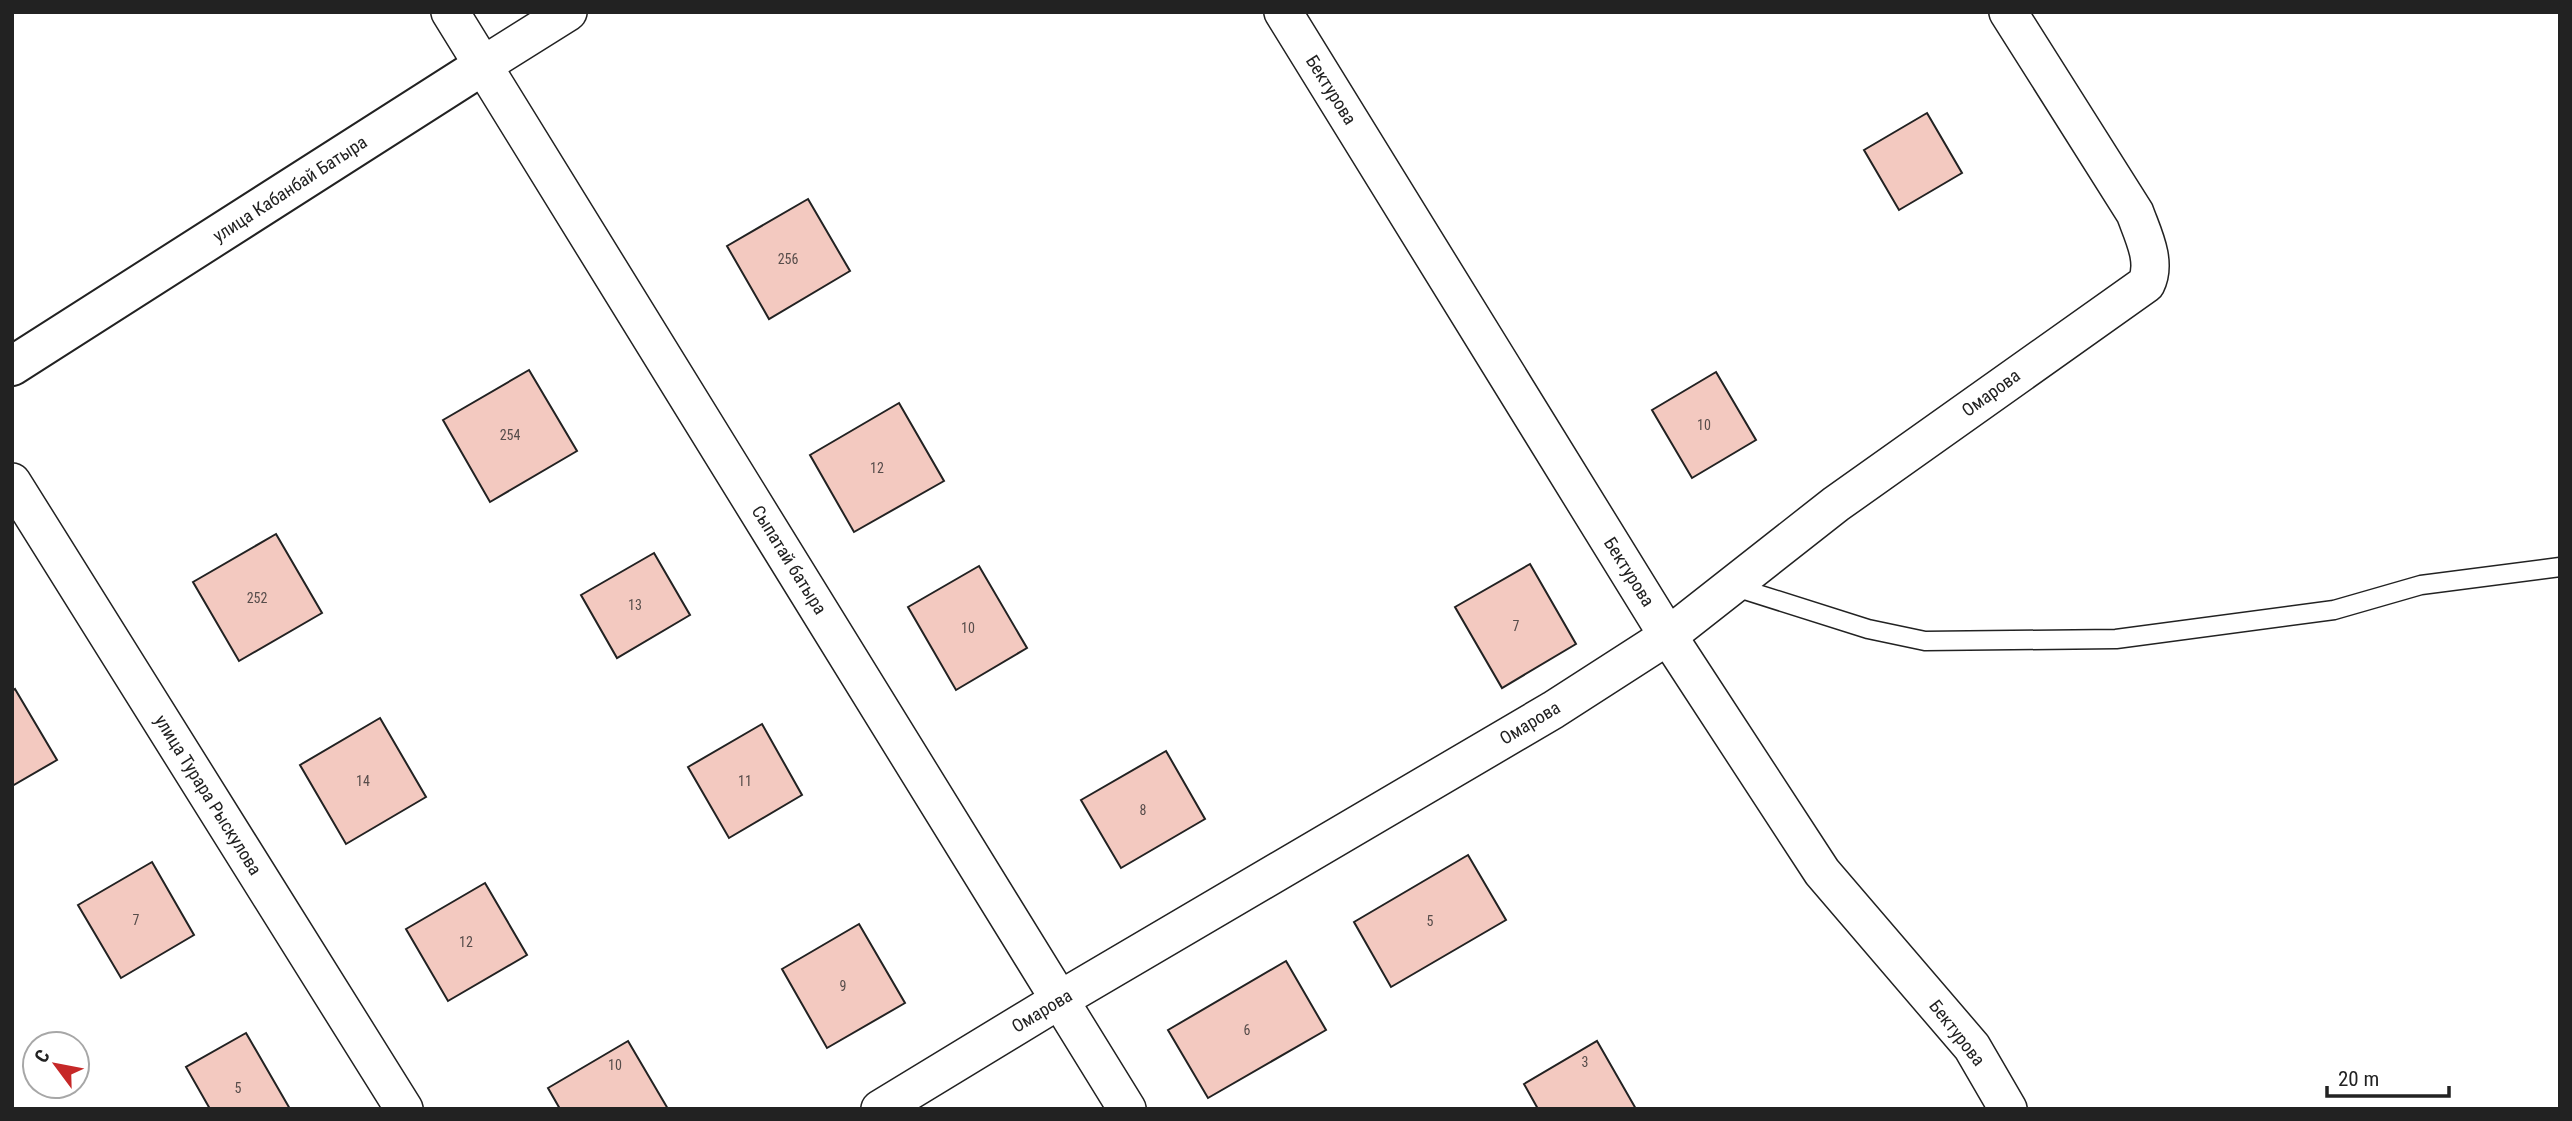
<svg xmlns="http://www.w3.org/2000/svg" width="2572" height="1121" font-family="'Roboto Condensed',sans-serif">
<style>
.building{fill:#f3c9c0;stroke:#222;stroke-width:2}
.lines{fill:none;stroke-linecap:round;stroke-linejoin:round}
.lane-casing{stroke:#222;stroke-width:21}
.street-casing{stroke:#222;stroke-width:40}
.secondary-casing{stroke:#222;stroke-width:42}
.lane{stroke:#fff;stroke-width:18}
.street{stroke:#fff;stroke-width:37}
.secondary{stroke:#fff;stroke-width:38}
.labels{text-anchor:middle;stroke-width:5;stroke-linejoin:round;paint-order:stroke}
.number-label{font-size:14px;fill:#564c4a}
.street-label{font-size:18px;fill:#222;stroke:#fff}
</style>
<rect width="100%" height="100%" fill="#fff"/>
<g class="building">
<polygon points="1927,113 1962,173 1899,210 1864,150"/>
<polygon points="808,199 850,271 769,319 727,246"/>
<polygon points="529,370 577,451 490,502 443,420"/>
<polygon points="1716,372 1756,440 1692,478 1652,410"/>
<polygon points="899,403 944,481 854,532 810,455"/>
<polygon points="276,534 322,613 239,661 193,582"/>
<polygon points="654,553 690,615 617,658 581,595"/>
<polygon points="1530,564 1576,644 1502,688 1455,607"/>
<polygon points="979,566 1027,648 956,690 908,607"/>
<polygon points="15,689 57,760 12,786 12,691"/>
<polygon points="380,718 426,797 346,844 300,765"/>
<polygon points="762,724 802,795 729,838 688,767"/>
<polygon points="1166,751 1205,819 1121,868 1081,800"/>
<polygon points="1468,855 1506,920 1391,987 1354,922"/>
<polygon points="152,862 194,935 121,978 78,905"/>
<polygon points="485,883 527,955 448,1001 406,929"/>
<polygon points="859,924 905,1003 827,1048 782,969"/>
<polygon points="1286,961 1326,1030 1208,1098 1168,1030"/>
<polygon points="246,1033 290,1109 210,1109 186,1067"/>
<polygon points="628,1041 668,1109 560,1109 548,1088"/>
<polygon points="1597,1041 1636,1109 1538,1109 1524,1084"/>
</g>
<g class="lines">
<g class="lane-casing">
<polyline id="lane" points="1732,586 1868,629 1925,641 2116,639 2334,610 2421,585 2560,567"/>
</g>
<g class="street-casing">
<g id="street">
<polyline points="450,12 1127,1109"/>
<polyline points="1283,12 1668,636 1822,872 1972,1047 2008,1109"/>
<polyline points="482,66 568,12"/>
<polyline points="12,482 404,1109"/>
<path d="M880,1109L1061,999L1553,710L1668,636L1836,504L2146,284C2157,262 2143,235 2135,213L2008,12"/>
</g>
</g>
<g class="secondary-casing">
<polyline id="secondary" points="12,366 482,66"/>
</g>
<use href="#lane" class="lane"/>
<use href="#street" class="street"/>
<use href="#secondary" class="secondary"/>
</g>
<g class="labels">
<g class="number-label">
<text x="788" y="264">256</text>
<text x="1704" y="430">10</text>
<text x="510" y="440">254</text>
<text x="877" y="473">12</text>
<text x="257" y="603">252</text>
<text x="635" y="610">13</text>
<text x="1516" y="631">7</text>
<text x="968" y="633">10</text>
<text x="363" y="786">14</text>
<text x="745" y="786">11</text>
<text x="1143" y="815">8</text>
<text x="136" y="925">7</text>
<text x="1430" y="926">5</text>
<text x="466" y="947">12</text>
<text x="843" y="991">9</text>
<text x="1247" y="1035">6</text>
<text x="1585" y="1067">3</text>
<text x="615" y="1070">10</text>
<text x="238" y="1093">5</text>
</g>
<g class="street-label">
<text transform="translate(1331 90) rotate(58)" y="6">Бектурова</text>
<text transform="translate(290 189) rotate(-33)" y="6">улица Кабанбай Батыра</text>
<text transform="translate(1991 393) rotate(-36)" y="6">Омарова</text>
<text transform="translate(789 560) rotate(58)" y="6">Сыпатай батыра</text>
<text transform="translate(1629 572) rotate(58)" y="6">Бектурова</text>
<text transform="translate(1530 723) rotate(-31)" y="6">Омарова</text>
<text transform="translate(208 795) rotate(58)" y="6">улица Турара Рыскулова</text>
<text transform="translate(1042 1011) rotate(-31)" y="6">Омарова</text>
<text transform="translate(1957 1033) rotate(52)" y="6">Бектурова</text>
</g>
</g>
<rect width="2572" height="1121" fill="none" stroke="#222222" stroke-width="28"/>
<g transform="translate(56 1065) rotate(302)"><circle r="33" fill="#ffffff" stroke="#a7a7a7" stroke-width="2"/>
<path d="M0-5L12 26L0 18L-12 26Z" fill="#c62828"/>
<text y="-10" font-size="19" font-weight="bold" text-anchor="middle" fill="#222222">С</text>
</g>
<path d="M2327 1086v10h122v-10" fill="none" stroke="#222222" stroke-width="3.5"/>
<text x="2338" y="1086" font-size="21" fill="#222222" stroke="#ffffff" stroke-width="5" paint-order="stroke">20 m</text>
</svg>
